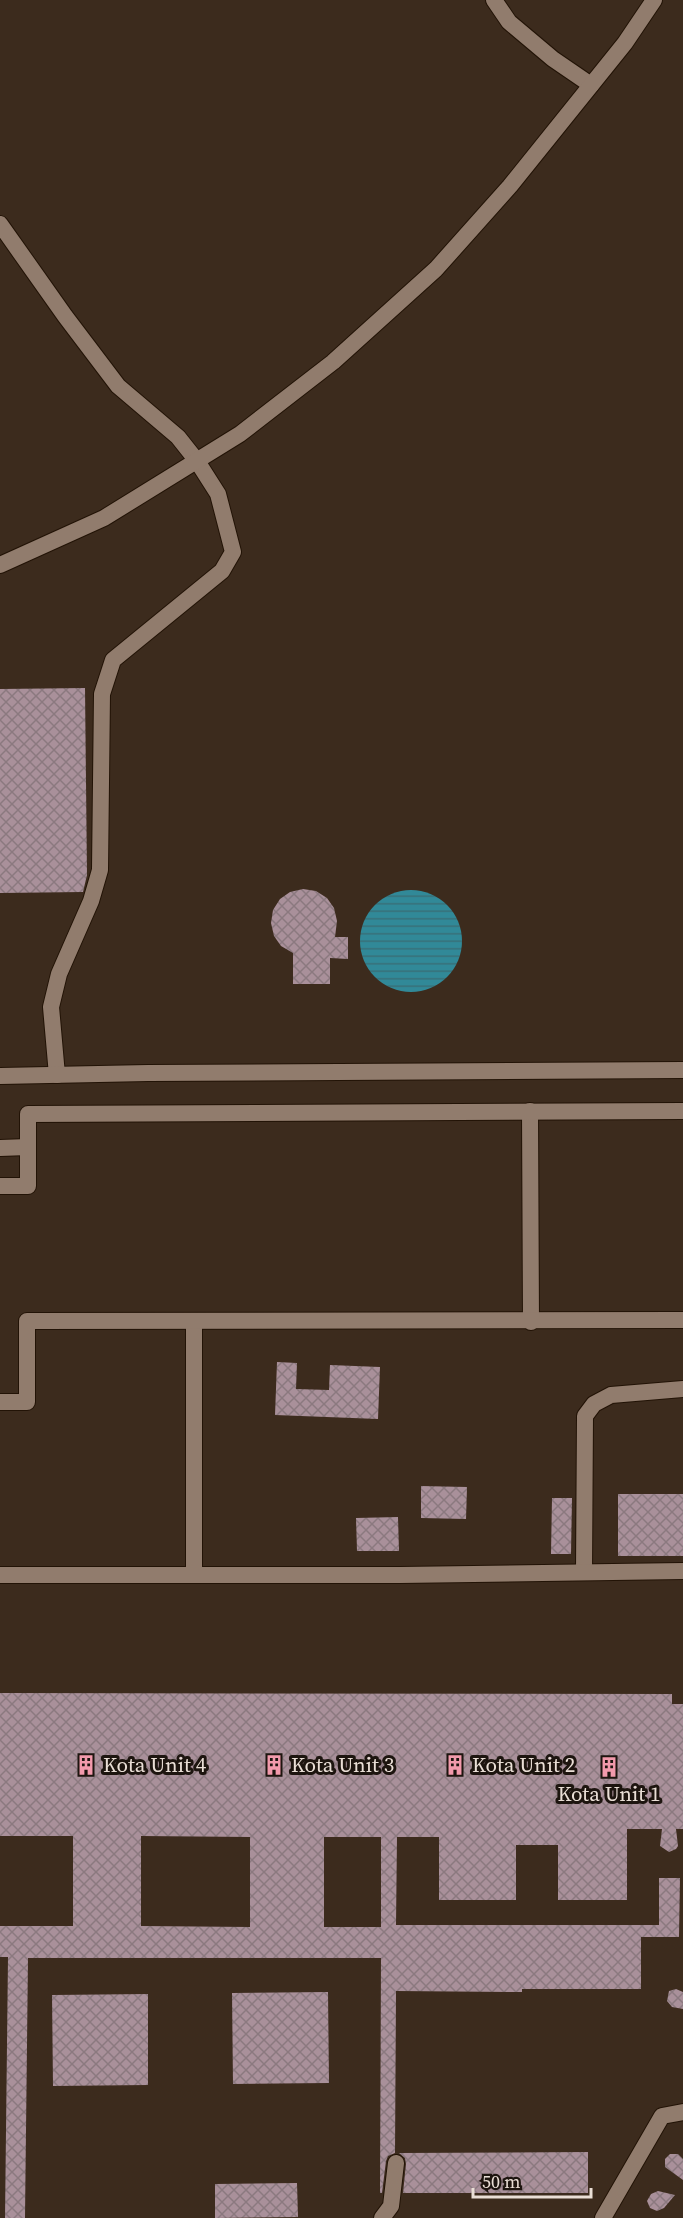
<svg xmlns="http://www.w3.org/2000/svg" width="683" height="2218" font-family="'Source Serif 4',serif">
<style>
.water{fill:url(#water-rules)}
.building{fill:url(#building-cross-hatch);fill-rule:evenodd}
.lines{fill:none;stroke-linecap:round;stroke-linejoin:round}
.minor-casing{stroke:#221306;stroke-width:18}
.minor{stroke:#917c6d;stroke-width:16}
.labels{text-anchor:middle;stroke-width:6;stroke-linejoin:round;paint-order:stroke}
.poi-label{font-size:21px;fill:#eadfd6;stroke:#1d150f;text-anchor:start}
</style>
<defs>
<pattern id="water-rules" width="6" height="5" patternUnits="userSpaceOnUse" patternTransform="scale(1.5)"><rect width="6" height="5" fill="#318998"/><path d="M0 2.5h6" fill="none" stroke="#387079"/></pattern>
<pattern id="building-cross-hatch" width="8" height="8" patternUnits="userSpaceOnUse" patternTransform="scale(1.5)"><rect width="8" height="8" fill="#a9909a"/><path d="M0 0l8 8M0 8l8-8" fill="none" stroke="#8b797f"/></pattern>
</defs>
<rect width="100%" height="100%" fill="#3c2b1d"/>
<circle class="water" cx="411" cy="941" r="51"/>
<g class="building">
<polygon points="85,688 87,875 83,892 0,893 0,689"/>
<polygon points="303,889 316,891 327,898 334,908 337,921 335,937 348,937 348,959 330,958 330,984 293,984 293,953 281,946 274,936 271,923 273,910 280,899 290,892"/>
<polygon points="277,1362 297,1363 296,1389 329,1390 330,1365 380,1367 378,1419 275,1415"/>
<polygon points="421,1486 467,1487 466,1519 421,1518"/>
<rect x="618" y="1494" width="65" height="62"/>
<polygon points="552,1498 572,1498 571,1554 551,1554"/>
<polygon points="398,1517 399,1551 357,1551 356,1518"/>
<path d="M0,1693L672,1694V1704H683V1829H676L678,1846L676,1849L669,1852L660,1846L662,1829H627V1900H558V1845H516V1900H439V1837H397L396,1925H659V1878H680L679,1937H641V1989H522V1992L396,1991L395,2153L388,2156L386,2161L382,2193H380L381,1958H28L25,2218H5L8,1957H0V1926H73V1836H0ZM141,1836L250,1837V1927L141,1926ZM324,1837H381V1927H324Z"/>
<polygon points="676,1989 683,1992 683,2009 672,2007 667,2001 669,1991"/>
<polygon points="328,1992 329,2083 233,2084 232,1993"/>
<polygon points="148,1994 148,2085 53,2086 52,1995"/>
<polygon points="588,2152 588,2193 403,2193 406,2164 405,2158 399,2153"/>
<polygon points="670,2154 678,2154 683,2159 683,2180 665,2167 665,2159"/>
<polygon points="297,2183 298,2217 215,2218 215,2184"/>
<polygon points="658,2191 675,2195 664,2208 657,2211 650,2208 647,2201 651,2194"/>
</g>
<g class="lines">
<g class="minor-casing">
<g id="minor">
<polyline points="494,0 509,22 553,59 591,85"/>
<polyline points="0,224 65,316 118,386 178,437 197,461 218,494 233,552 222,571 113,660 102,694 100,870 91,901 59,974 51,1007 57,1075"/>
<polyline points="0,565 104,518 240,434 333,362 436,269 510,186 625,43 654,0"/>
<polyline points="0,1076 148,1073 683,1070"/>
<polyline points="530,1111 531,1322"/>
<polyline points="0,1148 28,1147"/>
<polyline points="0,1186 28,1186 28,1114 683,1111"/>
<polyline points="194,1322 194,1575"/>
<polyline points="0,1402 27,1402 27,1321 683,1320"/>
<polyline points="584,1572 585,1416 594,1404 611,1395 683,1389"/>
<polyline points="0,1575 400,1575 683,1571"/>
<polyline points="382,2218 391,2206 396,2163"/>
<polyline points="603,2218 662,2116 683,2112"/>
</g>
</g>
<use href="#minor" class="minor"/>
</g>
<defs>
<g id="building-bare" transform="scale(1.62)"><path d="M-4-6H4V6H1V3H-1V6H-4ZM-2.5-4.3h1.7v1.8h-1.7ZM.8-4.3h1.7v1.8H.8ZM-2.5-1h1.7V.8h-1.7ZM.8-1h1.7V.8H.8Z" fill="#f29aac" stroke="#1d150f" stroke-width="2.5" paint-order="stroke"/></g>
</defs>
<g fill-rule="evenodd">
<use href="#building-bare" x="86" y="1765"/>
<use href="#building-bare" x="274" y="1765"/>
<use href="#building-bare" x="455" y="1765"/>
<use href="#building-bare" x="609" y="1767"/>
</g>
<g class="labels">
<g class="poi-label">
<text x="103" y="1772">Kota Unit 4</text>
<text x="291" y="1772">Kota Unit 3</text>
<text x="472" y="1772">Kota Unit 2</text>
<text x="609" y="1801" text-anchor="middle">Kota Unit 1</text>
</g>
</g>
<path d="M473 2188v9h118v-9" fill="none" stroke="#eadfd6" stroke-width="3"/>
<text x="482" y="2188" font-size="18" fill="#eadfd6" stroke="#1d150f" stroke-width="4.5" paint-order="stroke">50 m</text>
</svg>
